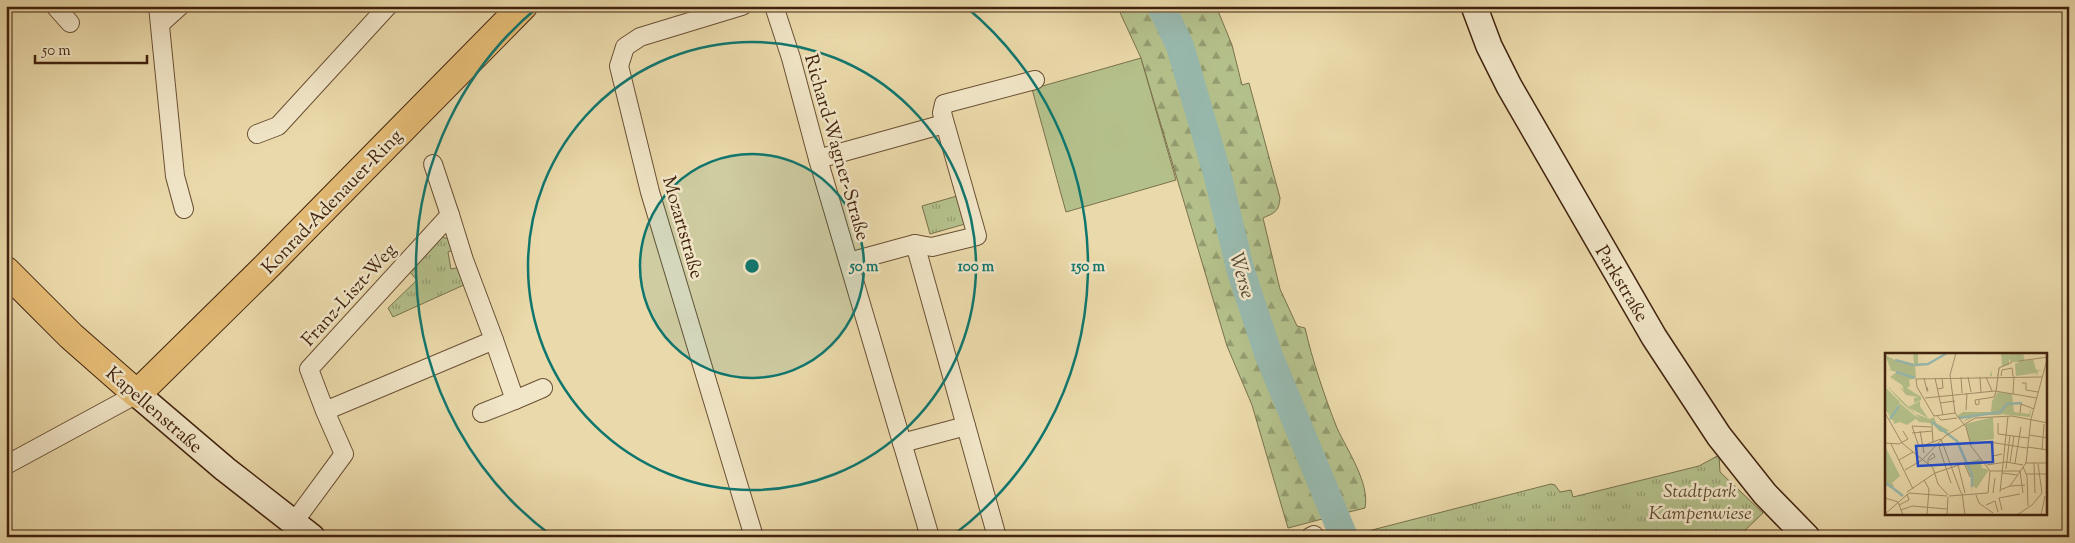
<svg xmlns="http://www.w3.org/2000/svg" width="2075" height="543" font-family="'Sorts Mill Goudy',serif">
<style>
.grass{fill:#b4c08b;stroke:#7a714c}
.forest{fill:url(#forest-firs);stroke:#7a714c}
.park{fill:url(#park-tufts);stroke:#7a714c}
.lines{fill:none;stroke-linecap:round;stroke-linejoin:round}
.river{stroke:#98b9ae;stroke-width:28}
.street-casing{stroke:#6a5034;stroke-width:20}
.secondary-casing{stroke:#40220d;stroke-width:28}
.primary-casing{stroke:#40220d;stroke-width:30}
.street{stroke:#f1e6c8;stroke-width:18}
.secondary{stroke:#f1e6c8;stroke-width:25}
.primary{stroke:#e5bc75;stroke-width:28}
.ring{fill:none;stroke:#0f766e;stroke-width:2.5}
.labels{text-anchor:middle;stroke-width:5;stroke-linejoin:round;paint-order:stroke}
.street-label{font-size:19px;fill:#40220d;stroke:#f1e6c8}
.park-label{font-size:19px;font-style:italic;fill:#5d4a2c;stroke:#f1e6c8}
.water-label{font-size:20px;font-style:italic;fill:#564835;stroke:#f1e6c8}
.inset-river{fill:none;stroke:#98b9ae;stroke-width:2.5}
.inset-road{fill:none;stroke:#a6906b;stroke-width:1}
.view{fill:#1d4ed8;fill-opacity:0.15;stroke:#1d4ed8;stroke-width:2.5}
.inset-edge{fill:none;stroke:#40220d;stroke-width:2.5}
.centre{fill:#0f766e;stroke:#f1e6c8;stroke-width:2.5}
.ring-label{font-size:15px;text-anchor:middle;font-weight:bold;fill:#0f766e;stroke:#f1e6c8;stroke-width:5;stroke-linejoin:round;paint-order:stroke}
</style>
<defs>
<pattern id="forest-firs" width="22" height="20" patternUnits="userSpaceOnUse" patternTransform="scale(1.25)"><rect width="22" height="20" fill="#b4c08b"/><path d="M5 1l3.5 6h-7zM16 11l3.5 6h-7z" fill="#949c70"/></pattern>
<pattern id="park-tufts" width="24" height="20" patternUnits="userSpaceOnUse" patternTransform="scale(1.25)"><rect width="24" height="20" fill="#b4c08b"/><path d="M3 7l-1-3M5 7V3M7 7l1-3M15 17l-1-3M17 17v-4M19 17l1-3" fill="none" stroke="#949c70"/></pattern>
</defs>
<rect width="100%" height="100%" fill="#ead9aa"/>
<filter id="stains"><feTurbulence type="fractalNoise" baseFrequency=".004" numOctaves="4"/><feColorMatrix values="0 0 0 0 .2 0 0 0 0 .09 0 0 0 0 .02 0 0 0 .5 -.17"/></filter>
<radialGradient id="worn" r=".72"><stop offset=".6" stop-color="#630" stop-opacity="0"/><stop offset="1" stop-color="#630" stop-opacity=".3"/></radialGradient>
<polygon class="grass" points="1141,58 1176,180 1066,212 1032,89"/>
<g class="forest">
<polygon points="1117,6 1155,6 1174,49 1211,174 1237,275 1264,359 1326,518 1288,528 1252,405 1227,346 1141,58"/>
<path d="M1168,6H1216L1232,45L1242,85L1249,83L1280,198C1279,212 1274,213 1263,218L1280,289L1297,326L1305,328C1312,359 1325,398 1337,428C1347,450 1370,483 1365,508L1345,513L1274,353L1246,272L1223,171L1186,45Z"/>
</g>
<g class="park">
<polygon points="957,196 965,224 930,234 922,206"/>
<polygon points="442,237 452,240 454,250 448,252 451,269 461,267 466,284 393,317 388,308 417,280 408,270"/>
<polygon points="1719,455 1720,472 1763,513 1738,537 1366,537 1373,535 1372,530 1551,484 1555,485 1560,492 1571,490 1573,497 1699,466"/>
</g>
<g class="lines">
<polyline class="river" points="1161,6 1180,46 1217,173 1241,272 1269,356 1344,537"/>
<g class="street-casing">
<g id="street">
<polyline points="55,6 70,23"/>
<polyline points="158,6 175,176 184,209"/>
<polyline points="742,6 640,37 625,47 619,66 650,192 754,537"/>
<polyline points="774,6 791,58 818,159 930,537"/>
<polyline points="160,24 180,6"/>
<polyline points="257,134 278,126 388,6"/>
<polyline points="818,159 944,124"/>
<polyline points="433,164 450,215"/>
<polyline points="915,244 932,247 977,236 942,113 944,104 1035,80"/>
<polyline points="849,262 915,244 966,426"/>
<polyline points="494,340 515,400 543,388"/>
<polyline points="482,413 515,400"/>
<polyline points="902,443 966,426 997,537"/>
<polyline points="6,465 137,394"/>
<polyline points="294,522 344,454 325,411 309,369 450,215 464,260 494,340 325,411"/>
<polyline points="1310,537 1314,535"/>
</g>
</g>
<g class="secondary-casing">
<g id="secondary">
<polyline points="1474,6 1489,46 1509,86 1654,337 1719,436 1765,494 1807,537"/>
<polyline points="137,394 225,469 312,537"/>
</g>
</g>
<g class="primary-casing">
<polyline id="primary" points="6,271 71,336 137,394 269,264 523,6"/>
</g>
<use href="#street" class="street"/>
<use href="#secondary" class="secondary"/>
<use href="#primary" class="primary"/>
</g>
<circle cx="752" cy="266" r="112" fill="#0f766e" fill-opacity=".12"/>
<g class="ring">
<circle cx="752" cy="266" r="112"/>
<circle cx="752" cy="266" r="224"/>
<path d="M552 536A336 336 0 0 1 538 7M966 7A336 336 0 0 1 952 536"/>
</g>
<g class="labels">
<g class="street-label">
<text transform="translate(838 147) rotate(74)" y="7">Richard-Wagner-Straße</text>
<text transform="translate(331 201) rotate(-46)" y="7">Konrad-Adenauer-Ring</text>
<text transform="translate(684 227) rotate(74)" y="7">Mozartstraße</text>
<text transform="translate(1623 283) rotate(59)" y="7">Parkstraße</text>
<text transform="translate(348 294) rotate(-48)" y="7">Franz-Liszt-Weg</text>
<text transform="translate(155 409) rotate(41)" y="7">Kapellenstraße</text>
</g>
<g class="park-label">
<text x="1700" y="497">Stadtpark<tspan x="1700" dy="22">Kampenwiese</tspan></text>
</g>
<g class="water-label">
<text transform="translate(1243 275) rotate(74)" y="7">Werse</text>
</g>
</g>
<g transform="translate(1885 353)">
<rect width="162" height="162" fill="#ead9aa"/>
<path d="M28,0H33V11L44,10L63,0L44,11L30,12L31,25L24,27L25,33L22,35L36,44V47L29,50V45L34,44L21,42L15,34L19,37L17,32L5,24L12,19L0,16L6,17L0,2L16,10L29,11ZM116,0H138L140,8L148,6L151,17H158L153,18L152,23H157H152L151,20L131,23L130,11L135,9H126L124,5V12L115,14L113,23L66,24L105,23L106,17L107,23H112L114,14L117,13ZM0,34L15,49L7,64L1,58ZM113,39L127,41L129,59L144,61L146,55L145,64L106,60L107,48ZM17,52L32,65L22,72L15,69L9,71L8,65ZM0,93L15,123L7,130L9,133L6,135L0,132Z" fill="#b4c08b"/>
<path d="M108,64L109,86L85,89L80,71Z" fill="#b4c08b"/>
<path d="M0,31L31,61L45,66L49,64L51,70L65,78L55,79L48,71V75L45,70L34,69L17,52L8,68L2,60L7,64L15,50L29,62L35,65L18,51ZM106,54L107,60L116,59V62H93L78,69L84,64L74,66L72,63L78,59H106ZM95,106L97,115L104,117L91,136L87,130L86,140V125L80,110Z" fill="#b4c08b"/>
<path d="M35,48V53L43,65L23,54Z" fill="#b4c08b"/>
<path class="inset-river" d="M10,7L29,12M30,12L43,11L62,0M11,19L30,25M74,65L115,59L122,51L137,50M5,66L14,53M47,69L72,88L87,122V134M0,129L18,143"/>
<path class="inset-road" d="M71,0L65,22L70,60L81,74L86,93L105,118M134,8L163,4M116,23L117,17L127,15L128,23M76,24L77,40M83,24L86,39M95,24L96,39M101,24L107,38M39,25L42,38H43L42,34M50,25L58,62M137,30H141V37L153,39M52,36L58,35L57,25M111,39L114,15L127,9M128,41L129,23M40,45L110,38L152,45M94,47V51L91,52L90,47L109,44L111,39M55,50L70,48M81,57L82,40M0,60L17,90L48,115L53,131L63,142M70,60L49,63L32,34L31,26L157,24M135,60L136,51L149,56M52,63L56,67L72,65M146,66L163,3M113,70V81L144,85M35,78L39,100M27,80L47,78M144,82L163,85M0,90L14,91L23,86L18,78M85,90L104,89L142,95M6,91L28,136M59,91L54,94L66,130M37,93L56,86L76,140M34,94L27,73L47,74L48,89M142,94L163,97M157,97L159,71M14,107L28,99M37,107L60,83L90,65L127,63L163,70M125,109L129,83M79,110L85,124M108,110V103L117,101M130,110L136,74M140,110H163M149,110L150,140M43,111V106L48,100L50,104L44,107M73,112L80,140M102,112L121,109L138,112M138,114L142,123L143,153M121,116L125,82M20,117L37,107M105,118H135M135,118L138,140M117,120L132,122M141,121H163M39,127L44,136L42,162M125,133L140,132M115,137L125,133L141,110L146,66M22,139L50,120L80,110M115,139L123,63M77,140L80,162M108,140L110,125M91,142L94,150L108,160M64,143L103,140L105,118M0,145L13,149L18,162M14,152L24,147L22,141M101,152L110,148L113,159M16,157L27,153L62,156M117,157L114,145L135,141M0,161L24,140L62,143M62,162L63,144M132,162L147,152L157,140L153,111M156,162L160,143"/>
<path class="view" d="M107,89L108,109L33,113L31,93Z"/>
<rect width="162" height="162" class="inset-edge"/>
</g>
<circle cx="752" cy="266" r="8" class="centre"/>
<g class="ring-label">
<text x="864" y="271">50 m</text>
<text x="976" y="271">100 m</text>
<text x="1088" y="271">150 m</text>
</g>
<rect width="2075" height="543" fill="none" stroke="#ead9aa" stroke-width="25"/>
<rect x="8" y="8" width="2060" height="528" fill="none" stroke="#40220d" stroke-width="2.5"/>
<rect x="12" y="12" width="2050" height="518" fill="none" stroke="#40220d"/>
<path d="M35 55v8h112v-8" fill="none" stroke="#40220d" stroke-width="2.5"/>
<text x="42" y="55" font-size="15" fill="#40220d" stroke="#f1e6c8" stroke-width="4" paint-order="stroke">50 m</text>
<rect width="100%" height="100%" filter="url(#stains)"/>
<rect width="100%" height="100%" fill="url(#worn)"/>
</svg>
